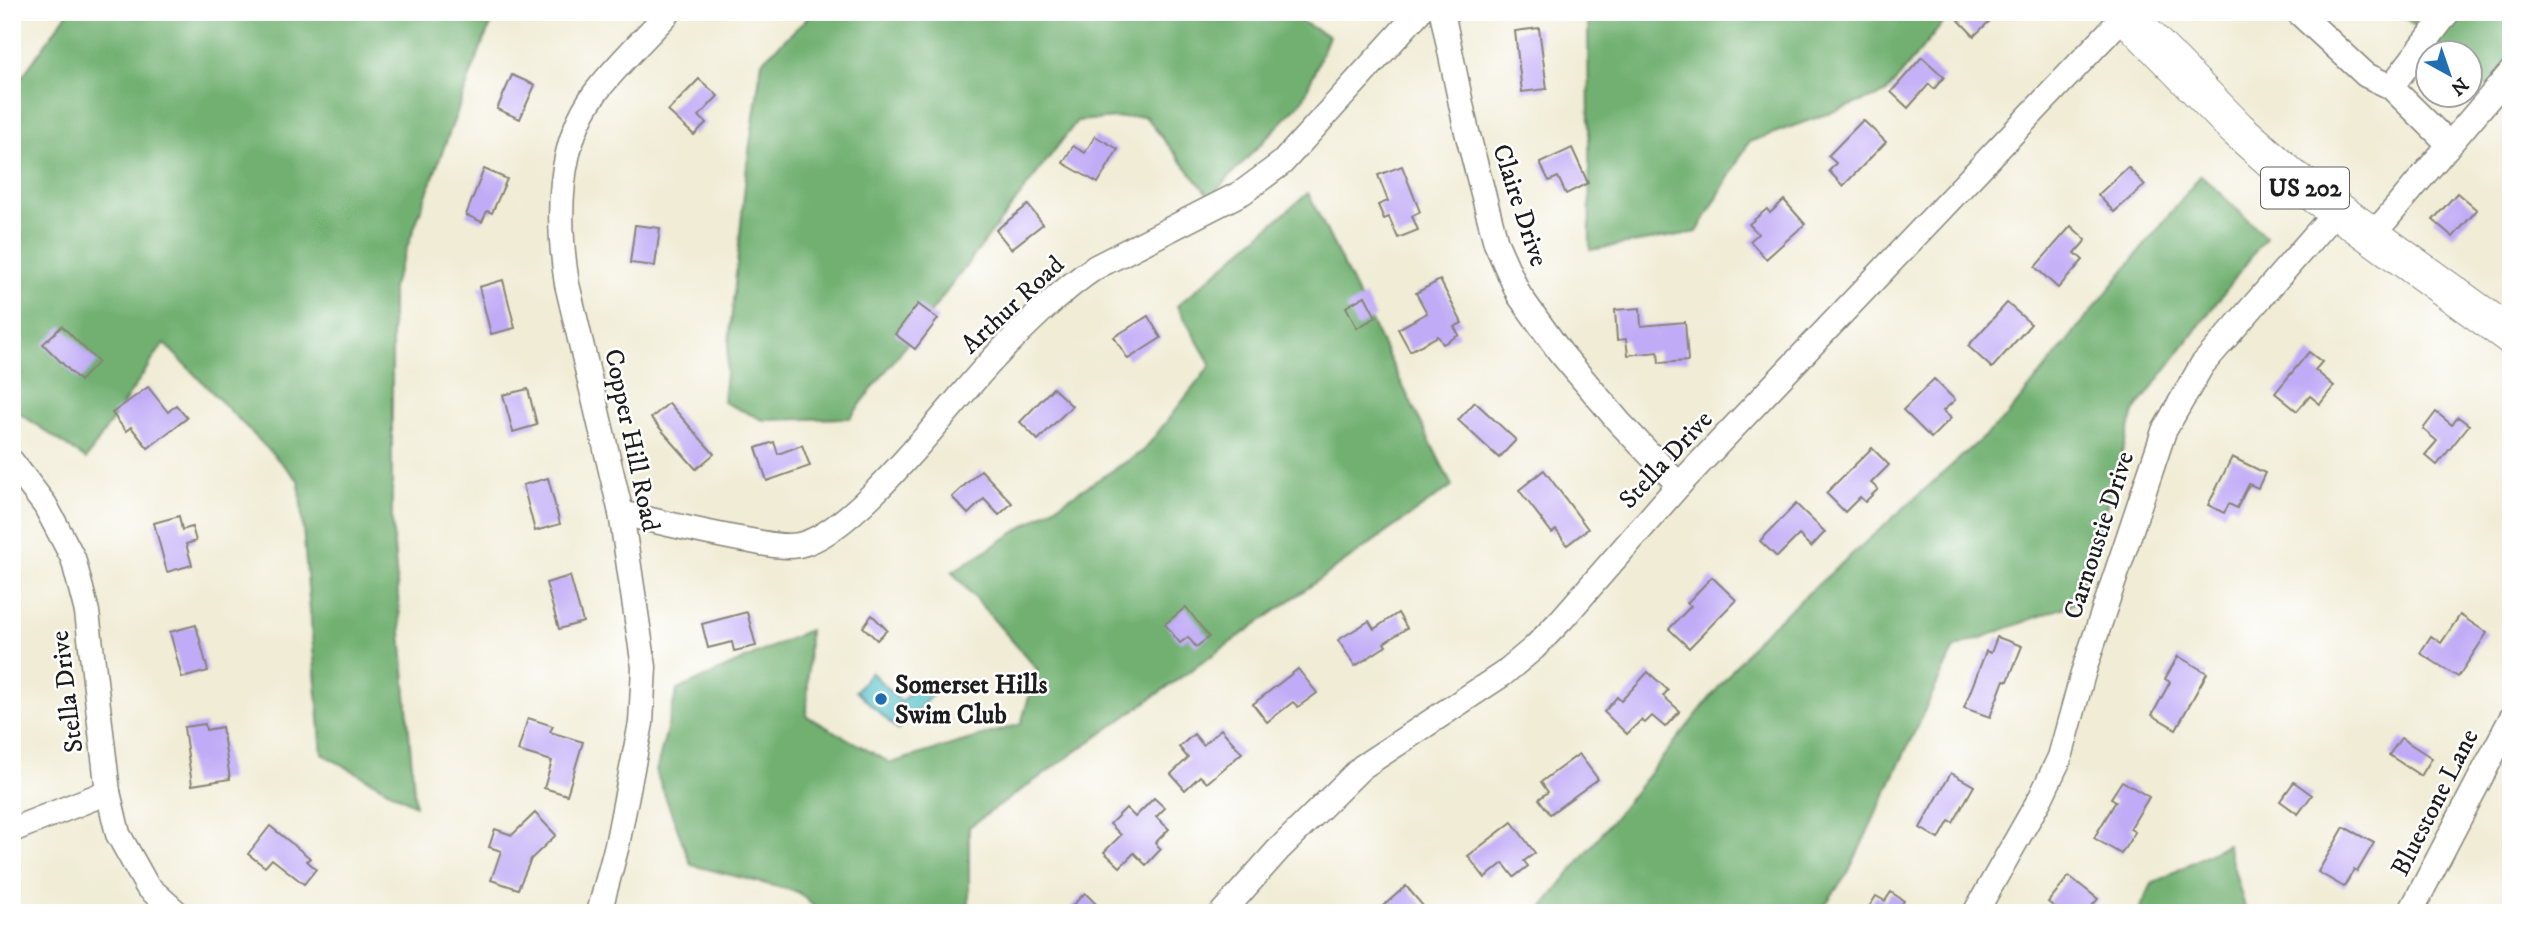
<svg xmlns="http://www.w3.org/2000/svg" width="2523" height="925" font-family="'IM FELL DW Pica',serif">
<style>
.forest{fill:#71b071;stroke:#466646;stroke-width:2}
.water{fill:#54c1c9;stroke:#386e72;stroke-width:2}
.building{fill:#c0abf6}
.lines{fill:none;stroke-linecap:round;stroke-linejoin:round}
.minor-casing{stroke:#868478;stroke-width:27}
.highway-casing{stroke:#868478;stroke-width:39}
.minor{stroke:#fff;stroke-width:24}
.highway{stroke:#fff;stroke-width:37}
.poi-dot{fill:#1f6fb2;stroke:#fff;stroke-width:2.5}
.labels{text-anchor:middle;stroke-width:5;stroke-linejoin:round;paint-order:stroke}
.shield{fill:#fff;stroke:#606060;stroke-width:2}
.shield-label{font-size:24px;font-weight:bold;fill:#1c1c1c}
.street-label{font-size:26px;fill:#1c1c1c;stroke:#fff}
.poi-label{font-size:26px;font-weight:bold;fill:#1c1c1c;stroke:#fff;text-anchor:start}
</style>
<rect width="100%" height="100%" fill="#fff"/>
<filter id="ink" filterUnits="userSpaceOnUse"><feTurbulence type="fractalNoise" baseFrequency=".0143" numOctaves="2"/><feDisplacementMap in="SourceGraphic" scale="14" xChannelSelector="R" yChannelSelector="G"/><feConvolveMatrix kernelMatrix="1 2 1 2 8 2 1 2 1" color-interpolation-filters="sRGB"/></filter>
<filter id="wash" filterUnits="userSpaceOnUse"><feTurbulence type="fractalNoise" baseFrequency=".00686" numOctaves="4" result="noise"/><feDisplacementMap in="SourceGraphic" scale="28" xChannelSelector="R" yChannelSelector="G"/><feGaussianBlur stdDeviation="1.57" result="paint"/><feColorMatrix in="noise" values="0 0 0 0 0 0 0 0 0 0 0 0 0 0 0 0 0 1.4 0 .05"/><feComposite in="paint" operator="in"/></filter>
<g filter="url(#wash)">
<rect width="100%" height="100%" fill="#f0ecd5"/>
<g class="forest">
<polygon points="68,12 497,12 483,42 392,288 392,521 415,805 322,754 299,481 164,343 86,459 12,408 12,91"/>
<polygon points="814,12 1283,12 1329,36 1303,100 1210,197 1145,116 1077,121 850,418 763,420 723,402 747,165 762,61"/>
<polygon points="1596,12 1952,12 1886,93 1749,142 1697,232 1590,250 1588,19"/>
<polygon points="2398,12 2511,12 2511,77 2496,94 2471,73 2470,52 2446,52"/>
<polygon points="2201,175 2266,237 2134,412 2078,602 1954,648 1848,873 1819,913 1538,913 1758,638 2007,416"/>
<polygon points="1308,193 1452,486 969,827 969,913 821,913 798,892 691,865 656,772 677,690 809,630 807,716 891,763 1021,724 1037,669 952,572 1143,451 1211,365 1177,306"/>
<polygon points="2227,844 2246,911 2253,913 2138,913 2152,884"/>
</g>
<polygon class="water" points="871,672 901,702 919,683 932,695 898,730 856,691"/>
<g id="blocks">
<g class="building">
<polygon points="1951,12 1999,12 1974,36"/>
<polygon points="1539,28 1547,89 1522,92 1515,31"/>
<polygon points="1922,57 1944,77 1934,89 1929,84 1908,108 1891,92"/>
<polygon points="512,75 535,85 520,119 497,109"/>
<polygon points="699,79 718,96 699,116 706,123 694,135 668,111"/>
<polygon points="1863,120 1886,142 1843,186 1829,171 1836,163 1828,156"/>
<polygon points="1095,136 1118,149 1098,183 1063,163 1073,146 1085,153"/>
<polygon points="1572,148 1588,183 1566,194 1558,177 1549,181 1540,163"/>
<polygon points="1402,166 1420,212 1412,216 1418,230 1398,238 1389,217 1384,219 1378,205 1388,201 1378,175"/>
<polygon points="2128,167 2145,185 2114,212 2098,195"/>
<polygon points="484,169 507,179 492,213 487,211 482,222 466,215"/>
<polygon points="2457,193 2477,210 2453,237 2433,220"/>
<polygon points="1784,200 1805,224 1766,259 1750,241 1758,234 1749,224 1767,209 1770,213"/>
<polygon points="1028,205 1043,224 1011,249 996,230"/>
<polygon points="635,225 660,228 655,266 630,263"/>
<polygon points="2071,226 2086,240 2075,253 2083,260 2058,288 2035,267"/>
<polygon points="503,280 515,328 491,334 479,287"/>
<polygon points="1440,280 1462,323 1454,327 1459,335 1443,344 1438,336 1410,351 1398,329 1427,313 1416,293"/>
<polygon points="1365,296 1376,317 1357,328 1346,307"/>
<polygon points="2007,303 2031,324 1992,368 1968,346"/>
<polygon points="918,304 938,319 915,349 895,334"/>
<polygon points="1640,308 1641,326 1685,322 1688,361 1659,363 1658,352 1628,355 1626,339 1617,340 1615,310"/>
<polygon points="1148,316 1161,338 1128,359 1114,337"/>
<polygon points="62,326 98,362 80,381 43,344"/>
<polygon points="2309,352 2322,362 2315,370 2334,386 2320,404 2310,396 2297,411 2275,393"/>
<polygon points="1934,379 1955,400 1943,411 1951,418 1931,438 1903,410"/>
<polygon points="148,387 168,412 176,405 187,418 148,448 131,427 126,431 112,413"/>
<polygon points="1053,388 1072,406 1038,440 1020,422"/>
<polygon points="528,389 537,425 513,432 503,395"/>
<polygon points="1475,402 1516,440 1499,458 1458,420"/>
<polygon points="669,403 714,454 696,469 651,418"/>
<polygon points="2436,412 2452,425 2458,417 2469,425 2437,465 2425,455 2437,441 2423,429"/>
<polygon points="774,442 778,454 802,445 810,466 767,481 756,448"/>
<polygon points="1872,448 1889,465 1871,483 1878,489 1865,502 1860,497 1845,512 1826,493"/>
<polygon points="2232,457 2265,473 2258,488 2249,484 2237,508 2229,504 2224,513 2208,505"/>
<polygon points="981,470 1012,503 999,515 984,499 968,514 952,497"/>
<polygon points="1544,470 1588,529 1567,545 1556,530 1552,533 1519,490"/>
<polygon points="548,478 560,524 535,531 523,485"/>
<polygon points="1796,504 1825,532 1811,547 1799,535 1777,557 1760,541"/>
<polygon points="179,516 182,530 192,527 196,541 186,544 192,565 167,572 154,523"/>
<polygon points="570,576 583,622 559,629 546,583"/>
<polygon points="1712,577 1736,600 1689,648 1669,629 1691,606 1687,603"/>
<polygon points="1186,607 1209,637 1196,647 1188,637 1180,643 1165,624"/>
<polygon points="747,612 756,646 734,651 732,642 708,648 702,624"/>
<polygon points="1398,613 1407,628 1384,643 1386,646 1355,666 1338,640 1369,621 1374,629"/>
<polygon points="872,615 887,630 877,640 863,627"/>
<polygon points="2460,615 2487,633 2458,677 2420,653 2431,636 2441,643"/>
<polygon points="196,625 208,671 182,678 170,632"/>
<polygon points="1997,637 2022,646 2008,681 2004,680 1990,717 1964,708 1986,651 1991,653"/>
<polygon points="2178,656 2207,673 2176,729 2152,715 2170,682 2165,679"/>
<polygon points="1298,669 1317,693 1298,707 1293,702 1267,722 1253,704"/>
<polygon points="1648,672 1668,690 1663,696 1680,711 1665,727 1652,716 1645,723 1641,720 1627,734 1604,712 1617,697 1621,701"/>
<polygon points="528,718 553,726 550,732 583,742 567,795 544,788 552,761 518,751"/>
<polygon points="205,724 206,730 222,727 230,779 192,785 184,727"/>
<polygon points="1221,729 1242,753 1207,783 1200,776 1185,790 1171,774 1188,758 1179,747 1194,734 1203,745"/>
<polygon points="2401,738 2432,758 2421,776 2389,755"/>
<polygon points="1579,754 1598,779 1550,814 1539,799 1548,792 1541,782"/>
<polygon points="1951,773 1974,786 1953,823 1949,821 1939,839 1920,828"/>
<polygon points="2122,781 2149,797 2130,829 2135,832 2121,854 2094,838 2116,801 2111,798"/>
<polygon points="2294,782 2312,795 2298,814 2280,801"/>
<polygon points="1154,798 1165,808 1156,817 1169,829 1155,843 1161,849 1146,865 1134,853 1120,867 1104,852 1121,835 1110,824 1126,808 1135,817"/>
<polygon points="535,813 556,835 531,859 518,889 491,880 501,851 489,847 495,829 512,835"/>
<polygon points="1512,822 1535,853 1524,861 1528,866 1514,877 1503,863 1485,878 1468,856"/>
<polygon points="270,826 310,858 307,861 316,869 304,884 272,859 265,867 248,854"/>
<polygon points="2344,827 2374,843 2357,872 2354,870 2344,887 2318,872"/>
<polygon points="2069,876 2098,899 2086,913 2062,913 2048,902"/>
<polygon points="1406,886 1429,913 1375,913"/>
<polygon points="1891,892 1904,901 1898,910 1902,913 1865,913 1876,896 1885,901"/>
<polygon points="1085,893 1105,913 1065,913"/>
</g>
</g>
</g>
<g filter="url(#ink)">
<use href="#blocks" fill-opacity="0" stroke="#868478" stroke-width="2"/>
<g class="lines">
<g class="minor-casing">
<g id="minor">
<polyline points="1442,12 1466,128 1496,243 1519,295 1560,352 1619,422 1679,485"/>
<polyline points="2298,12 2366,75 2391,87 2450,145"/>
<polyline points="2391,87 2448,12"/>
<polyline points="2372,236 2511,72"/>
<polyline points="12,462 45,505 73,558 87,612 108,792 118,834 147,886 177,913"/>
<path d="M621,513C664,523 708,534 751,541C766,544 784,548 799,545C857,533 952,401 997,355C1027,324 1060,291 1096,267L1243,192L1282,163L1419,12"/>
<polyline points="12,830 108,792"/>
<path d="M599,913L617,845L641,723L644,667L621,513L567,284C557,222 556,144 596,92C618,64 645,38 669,12"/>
<polyline points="1222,913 1278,850 1362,767 1503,674 1534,648 1562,619 1679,485 2128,12"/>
<polyline points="1975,913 2041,797 2060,757 2084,670 2164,431 2202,365 2336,211"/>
<polyline points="2410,913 2511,719"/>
</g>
</g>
<g class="highway-casing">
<polyline id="highway" points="2123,12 2237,129 2291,177 2511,336"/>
</g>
<use href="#minor" class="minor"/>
<use href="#highway" class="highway"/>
</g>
</g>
<circle class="poi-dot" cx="881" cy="699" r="7"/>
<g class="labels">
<rect class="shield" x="2261" y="167.5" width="88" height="41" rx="5"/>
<g class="shield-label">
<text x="2305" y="196">US 202</text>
</g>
<g class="street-label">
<text transform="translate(1521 205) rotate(72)" y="9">Claire Drive</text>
<text transform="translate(1012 304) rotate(-43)" y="9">Arthur Road</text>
<text transform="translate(633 440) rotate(78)" y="9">Copper Hill Road</text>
<text transform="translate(1665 459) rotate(-47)" y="9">Stella Drive</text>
<text transform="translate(2098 535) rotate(-72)" y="9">Carnoustie Drive</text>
<text transform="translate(66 692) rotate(-97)" y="9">Stella Drive</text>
<text transform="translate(2434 802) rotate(-63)" y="9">Bluestone Lane</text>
</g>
<g class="poi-label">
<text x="895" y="693">Somerset Hills<tspan x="895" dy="30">Swim Club</tspan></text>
</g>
</g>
<rect width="2523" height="925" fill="none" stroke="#fff" stroke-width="42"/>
<g transform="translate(2449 74) rotate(140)"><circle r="33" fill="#ffffff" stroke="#a4a4a4" stroke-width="2"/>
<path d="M0-5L12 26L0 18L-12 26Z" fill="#1f6fb2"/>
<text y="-10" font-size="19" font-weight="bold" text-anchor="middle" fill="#1c1c1c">N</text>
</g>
</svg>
